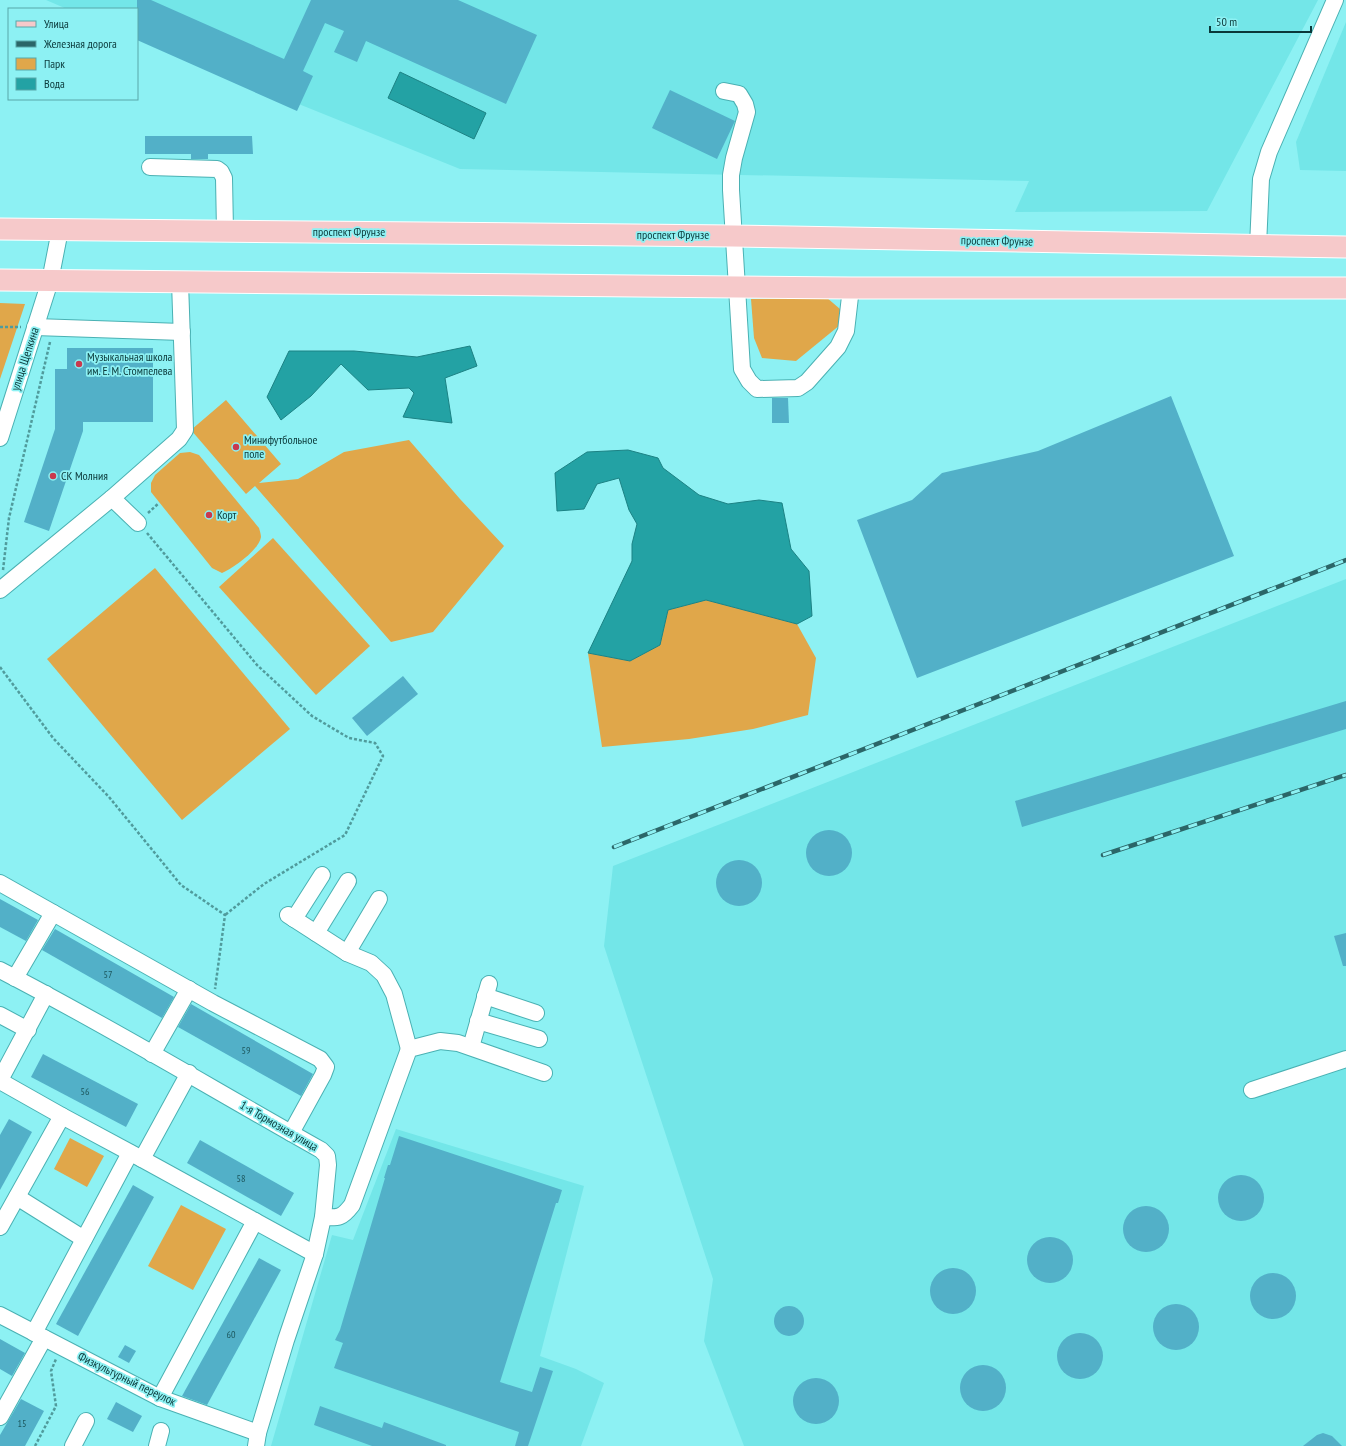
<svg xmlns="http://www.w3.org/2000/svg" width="1346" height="1446" font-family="'PT Sans Narrow',sans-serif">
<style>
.built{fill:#73e6e8}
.green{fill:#e0a74a}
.water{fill:#23a2a4;stroke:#1c8284}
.building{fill:#52b0c8}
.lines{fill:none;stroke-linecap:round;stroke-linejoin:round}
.minor-casing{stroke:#4ab1b3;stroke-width:18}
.major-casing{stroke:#fff;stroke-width:23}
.path{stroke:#509b9c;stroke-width:2.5;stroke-dasharray:3 2;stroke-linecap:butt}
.minor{stroke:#fff;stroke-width:16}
.major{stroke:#f6c9ca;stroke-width:21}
.rail-casing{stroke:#2b6668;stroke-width:4.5}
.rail{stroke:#8df1f3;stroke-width:3;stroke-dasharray:9;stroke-linecap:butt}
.poi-dot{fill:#c9394e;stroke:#8df1f3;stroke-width:1.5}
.labels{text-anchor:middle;stroke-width:3.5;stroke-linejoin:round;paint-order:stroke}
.number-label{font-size:10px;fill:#1c565d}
.street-label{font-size:12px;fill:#0a3839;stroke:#8df1f3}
.poi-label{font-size:12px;fill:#0a3839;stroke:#8df1f3;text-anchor:start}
</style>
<rect width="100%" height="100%" fill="#8df1f3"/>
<g class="built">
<polygon points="46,0 1318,0 1207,211 1015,212 1029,181 460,169 160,48 137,9 67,9"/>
<polygon points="1346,22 1346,171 1300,170 1296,142"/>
<polygon points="1346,579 1346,1446 744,1446 704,1341 713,1279 604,946 613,866"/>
<polygon points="396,1129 584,1186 540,1356 576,1369 604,1383 581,1446 271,1446 332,1235 353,1240"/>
</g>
<g class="green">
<polygon points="826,297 840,309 840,325 796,361 762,358 754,338 751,299"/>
<polygon points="0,303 25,304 0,379"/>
<polygon points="226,400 281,464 259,483 298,479 344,452 409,440 460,499 504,546 433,632 391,642 255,486 246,494 191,430"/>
<path d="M190,452L199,455L259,528C260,531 261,535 261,537C259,550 233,568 222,573L212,568L151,492V483L155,475L180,453Z"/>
<polygon points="273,538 370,646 316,695 219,587"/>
<polygon points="155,568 290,729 182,820 47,659"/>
<polygon points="706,600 797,624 816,658 808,715 753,729 689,739 602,747 588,653 630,661 660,645 668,610"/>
<polygon points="70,1138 104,1156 87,1187 54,1169"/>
<polygon points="181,1205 226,1229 193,1290 148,1266"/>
</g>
<g class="water">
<polygon points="400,72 486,113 474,139 388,98"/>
<polygon points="470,346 477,366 445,378 452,423 403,417 414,393 409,388 368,390 341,364 311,396 281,420 267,397 289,351 354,351 417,357"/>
<polygon points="628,450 658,458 663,468 699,495 728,504 759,500 782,503 791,549 809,571 812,616 797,624 706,600 668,610 660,645 630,661 588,653 632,561 632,544 637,524 629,510 619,478 597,484 584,509 557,511 555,473 587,452"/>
</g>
<g class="building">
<polygon points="137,0 151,0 284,59 311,0 458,0 537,35 506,104 366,41 357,62 334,52 344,31 325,23 303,71 313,76 297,111 137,40"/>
<polygon points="670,90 735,121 717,159 652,128"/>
<polygon points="145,136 252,136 253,154 208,154 208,159 191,159 191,154 145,154"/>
<polygon points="67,348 153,348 153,422 83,422 83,431 49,531 24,522 55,429 55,369 67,369"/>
<polygon points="1171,396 1234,556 917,678 857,520 912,500 942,473 1038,451"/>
<polygon points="772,398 788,398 789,423 772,423"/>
<polygon points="403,676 418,694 367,736 352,718"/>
<polygon points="1346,701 1346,729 1022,827 1015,801"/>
<circle cx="829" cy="853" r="23"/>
<circle cx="739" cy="883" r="23"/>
<polygon points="0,899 38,920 26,941 0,927"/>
<polygon points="55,929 174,997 162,1018 42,950"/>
<polygon points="1346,933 1346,966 1343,966 1334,936"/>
<polygon points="191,1004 313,1074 301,1096 178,1027"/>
<polygon points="43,1054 138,1104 126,1127 31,1077"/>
<polygon points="9,1119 32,1132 0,1190 0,1135"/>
<polygon points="399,1136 562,1190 558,1203 556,1203 500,1382 532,1392 540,1367 553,1371 528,1446 515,1446 519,1432 334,1368 343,1343 335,1340 340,1330 385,1178 384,1178 388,1165 390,1165"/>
<polygon points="200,1140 294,1193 281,1216 187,1163"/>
<circle cx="1241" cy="1198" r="23"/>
<polygon points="133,1185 154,1197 78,1336 56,1324"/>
<circle cx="1146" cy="1229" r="23"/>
<circle cx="1050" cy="1260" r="23"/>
<polygon points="259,1258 281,1270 207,1405 182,1396"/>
<circle cx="953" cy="1291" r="23"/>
<circle cx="1273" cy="1296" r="23"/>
<circle cx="1176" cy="1327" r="23"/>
<circle cx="789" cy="1321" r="15"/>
<circle cx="1080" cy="1356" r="23"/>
<polygon points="0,1339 25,1353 12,1376 0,1369"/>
<polygon points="125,1345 136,1351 129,1363 118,1357"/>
<circle cx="983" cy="1388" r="23"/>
<circle cx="816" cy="1401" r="23"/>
<polygon points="21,1399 44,1411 25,1446 0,1446 0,1435"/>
<polygon points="116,1402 142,1416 133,1432 107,1419"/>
<polygon points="320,1406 382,1428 384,1422 446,1445 446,1446 372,1446 314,1425"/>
<polygon points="1323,1433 1332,1436 1342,1446 1303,1446 1317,1435"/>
</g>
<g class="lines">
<g class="minor-casing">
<g id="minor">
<polyline points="724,91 739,94 745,104 747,112 734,158 731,175 731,190 742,369 749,381 757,389 798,388 807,382 838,347 846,331 851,288"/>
<polyline points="150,167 217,169 221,172 224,178 225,231"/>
<polyline points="1258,246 1261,179 1269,152 1335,0"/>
<polyline points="35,327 182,332"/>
<polyline points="0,438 50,281 60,230"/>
<polyline points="112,498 138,523"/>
<polyline points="0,590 112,498 179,439 185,430 180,282"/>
<polyline points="0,883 213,1003 320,1059 326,1067 323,1075 291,1133"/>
<polyline points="288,915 347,953 371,963 384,975 394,994 409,1049"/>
<polyline points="294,919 322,875"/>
<polyline points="316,933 348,881"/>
<polyline points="347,953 379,899"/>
<path d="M0,970C109,1026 214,1090 321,1150L327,1156L328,1165L323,1217L315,1254L286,1340L258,1433L256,1446"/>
<polyline points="15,978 53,913"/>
<polyline points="485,996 536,1013"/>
<polyline points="0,1015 28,1030"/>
<polyline points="478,1021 539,1039"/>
<polyline points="471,1047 489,984"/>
<polyline points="152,1054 189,989"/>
<polyline points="0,1080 46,994"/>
<polyline points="0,1081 62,1116 142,1159 315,1254"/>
<polyline points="1252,1090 1346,1059"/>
<polyline points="142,1159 189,1073"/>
<polyline points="17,1197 84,1239"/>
<path d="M323,1217C339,1218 342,1218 352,1205L409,1049L440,1041L458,1043L544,1073"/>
<polyline points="0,1227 62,1116"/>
<polyline points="0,1315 160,1398 258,1433"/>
<polyline points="34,1333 130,1153"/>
<polyline points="160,1398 255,1221"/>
<polyline points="0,1417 44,1338"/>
<polyline points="73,1446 86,1421"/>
<polyline points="157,1446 161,1431"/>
</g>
</g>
<g class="major-casing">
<g id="major">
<polyline points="0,229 733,236 1346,247"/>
<polyline points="0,280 851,288 1346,288"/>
</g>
</g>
<g class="path">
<polyline points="0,327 21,327"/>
<polyline points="148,513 159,503"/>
<polyline points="147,533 257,665 312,716 349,738 375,743 383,756 345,835 264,884 225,915"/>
<polyline points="3,570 9,518 50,342"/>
<polyline points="0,667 53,738 109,797 181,885 225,915 215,989"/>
<polyline points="35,1446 56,1406 51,1371 56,1359"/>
</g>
<use href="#minor" class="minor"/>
<use href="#major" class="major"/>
<g class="rail-casing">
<g id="rail">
<polyline points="614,847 1346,560"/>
<polyline points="1103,855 1346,775"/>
</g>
</g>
<use href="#rail" class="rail"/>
</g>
<g class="poi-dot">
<circle cx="79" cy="364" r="4"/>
<circle cx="236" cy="447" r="4"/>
<circle cx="53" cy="476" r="4"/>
<circle cx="209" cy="515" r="4"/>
</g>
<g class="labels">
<g class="number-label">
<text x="108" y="978">57</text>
<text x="246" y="1054">59</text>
<text x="85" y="1095">56</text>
<text x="241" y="1182">58</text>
<text x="231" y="1338">60</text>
<text x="22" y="1427">15</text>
</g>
<g class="street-label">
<text x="349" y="236">проспект Фрунзе</text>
<text x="673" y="239">проспект Фрунзе</text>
<text transform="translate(997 241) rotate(1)" y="4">проспект Фрунзе</text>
<text transform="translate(25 359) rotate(-72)" y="4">улица Щепкина</text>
<text transform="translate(279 1126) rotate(30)" y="4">1-я Тормозная улица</text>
<text transform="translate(127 1379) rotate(26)" y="4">Физкультурный переулок</text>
</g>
<g class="poi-label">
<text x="87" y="361">Музыкальная школа<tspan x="87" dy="14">им. Е. М. Стомпелева</tspan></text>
<text x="244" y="444">Минифутбольное<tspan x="244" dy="14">поле</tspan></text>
<text x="61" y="480">СК Молния</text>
<text x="217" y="519">Корт</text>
</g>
</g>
<rect x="8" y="8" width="130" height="92" fill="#8df1f3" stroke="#59a7a9"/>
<rect x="16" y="21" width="20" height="6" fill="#f6c9ca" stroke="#59a7a9"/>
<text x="44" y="28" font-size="12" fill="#0a3839">Улица</text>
<rect x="16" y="41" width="20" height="6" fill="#2b6668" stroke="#59a7a9"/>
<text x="44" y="48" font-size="12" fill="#0a3839">Железная дорога</text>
<rect x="16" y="58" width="20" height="12" fill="#e0a74a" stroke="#59a7a9"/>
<text x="44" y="68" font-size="12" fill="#0a3839">Парк</text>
<rect x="16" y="78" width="20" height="12" fill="#23a2a4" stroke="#59a7a9"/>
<text x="44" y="88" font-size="12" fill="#0a3839">Вода</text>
<path d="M1210 26v6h101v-6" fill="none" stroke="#0a3839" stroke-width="2"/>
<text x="1216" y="26" font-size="12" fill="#0a3839" stroke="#8df1f3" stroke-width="3" paint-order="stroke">50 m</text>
</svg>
